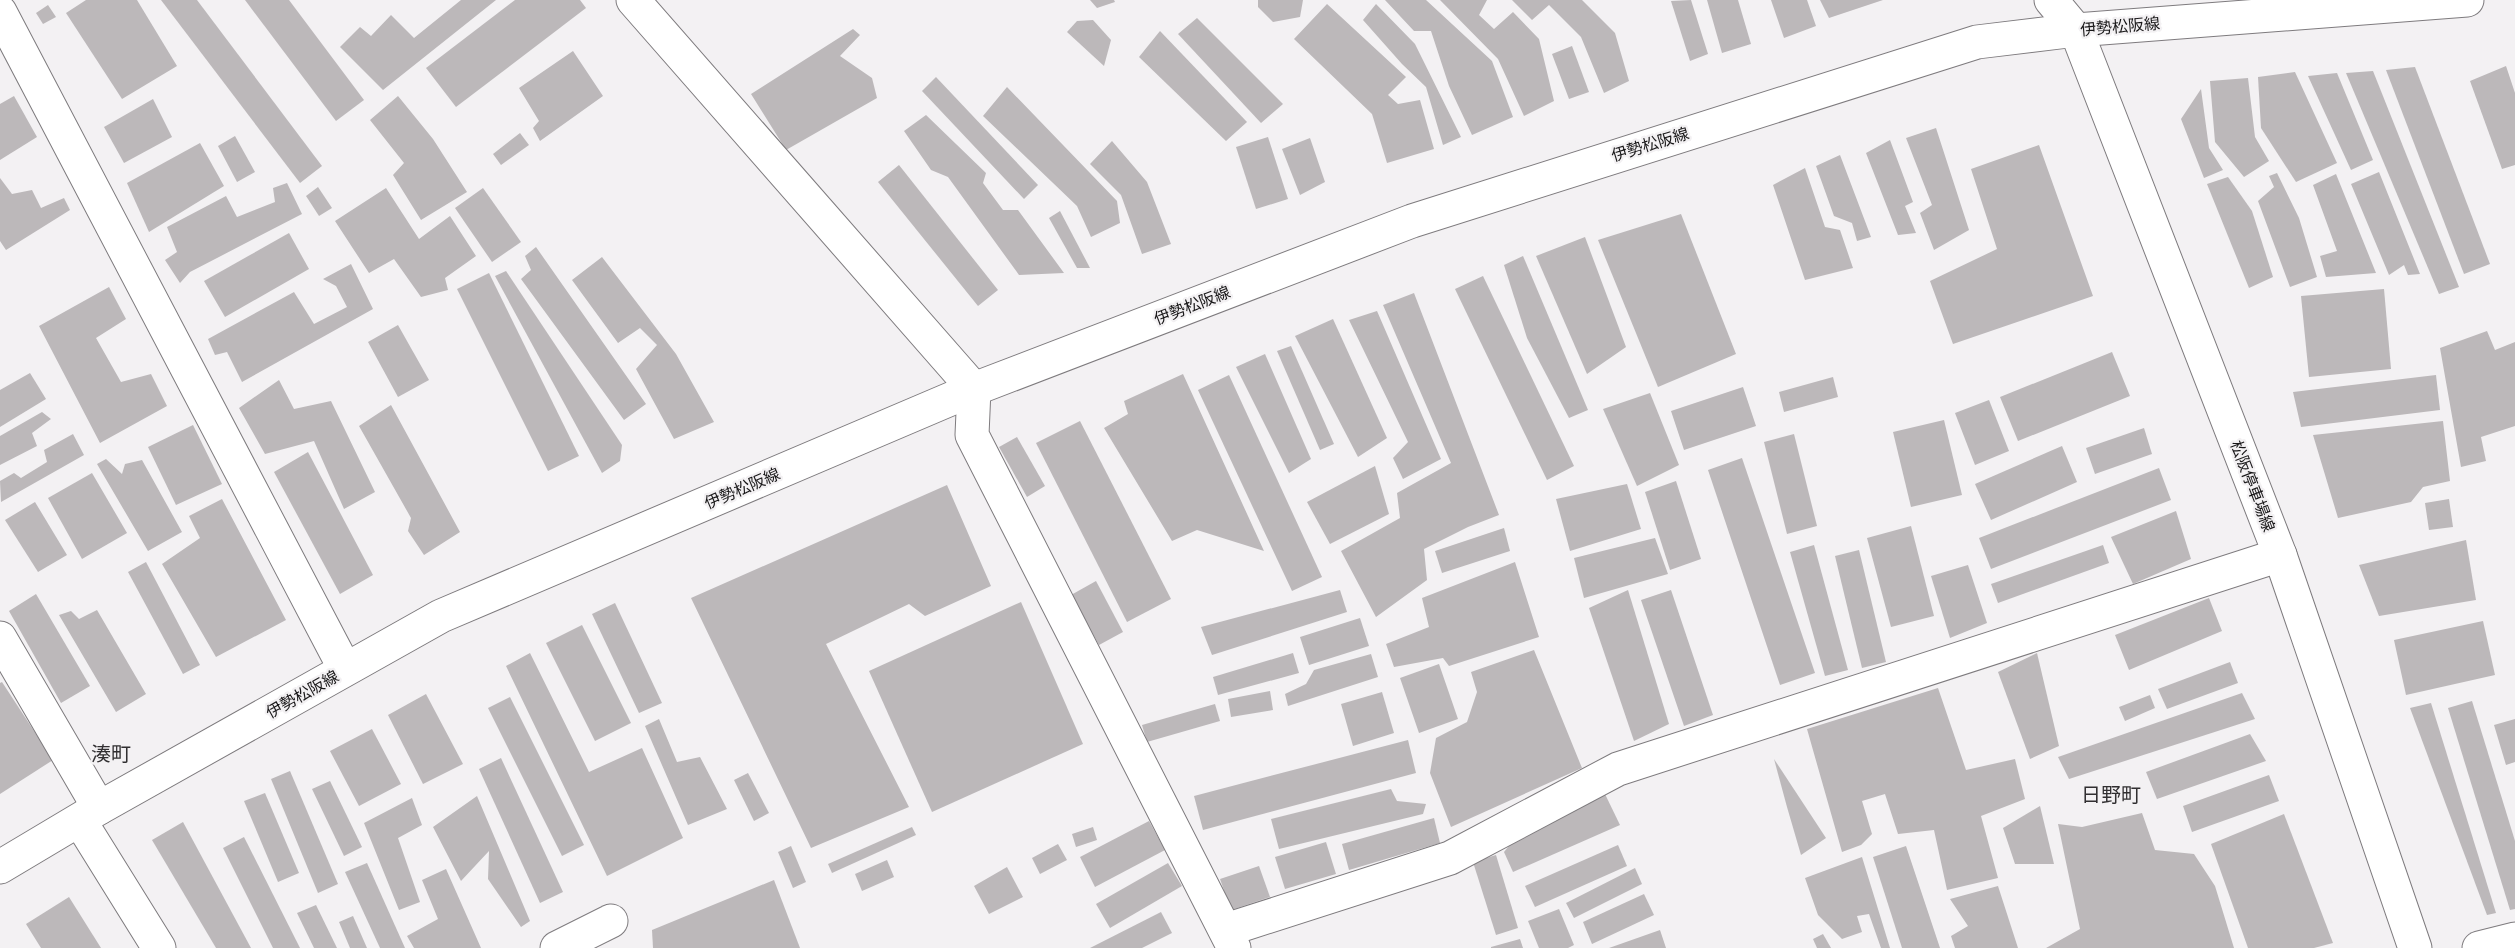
<svg xmlns="http://www.w3.org/2000/svg" width="2515" height="948" font-family="'Golos Text','Noto Sans JP',sans-serif">
<style>
.building{fill:#bcb8ba}
.lines{fill:none;stroke-linecap:round;stroke-linejoin:round}
.minor-casing{stroke:#7e7b7e;stroke-width:35}
.major-casing{stroke:#7e7b7e;stroke-width:35}
.minor{stroke:#fff;stroke-width:33}
.major{stroke:#fff;stroke-width:33}
.labels{text-anchor:middle;stroke-width:4.5;stroke-linejoin:round;paint-order:stroke}
.street-label{font-size:16px;fill:#171617;stroke:#f3f1f3}
.quarter-label{font-size:20px;fill:#312f31;stroke:#f3f1f3}
</style>
<rect width="100%" height="100%" fill="#f3f1f3"/>
<g class="building">
<polygon points="86,0 137,0 177,66 122,99 66,13"/>
<polygon points="161,0 197,0 322,166 300,183"/>
<polygon points="245,0 289,0 364,100 336,121"/>
<polygon points="461,0 496,0 383,90 340,47 360,27 371,36 391,15 414,38"/>
<polygon points="515,0 580,0 586,8 456,107 426,68"/>
<polygon points="1090,0 1114,0 1115,2 1097,8"/>
<polygon points="1258,0 1303,0 1300,17 1273,22 1258,7"/>
<polygon points="1385,0 1426,0 1492,61 1513,117 1472,135 1449,86 1431,31 1414,31"/>
<polygon points="1440,0 1487,0 1479,15 1494,29 1513,12 1539,39 1554,101 1524,116 1498,59"/>
<polygon points="1512,0 1582,0 1615,33 1629,81 1604,93 1581,37 1549,5 1532,20"/>
<polygon points="1691,0 1708,54 1690,61 1671,1"/>
<polygon points="1707,0 1738,0 1751,44 1722,53"/>
<polygon points="1771,0 1807,0 1816,26 1784,38"/>
<polygon points="1820,0 1883,0 1829,18"/>
<polygon points="1327,4 1406,77 1388,95 1398,104 1420,100 1434,149 1387,163 1372,114 1294,39"/>
<polygon points="1376,4 1415,44 1461,137 1443,145 1426,87 1402,64 1363,20"/>
<polygon points="48,5 56,17 43,24 36,13"/>
<polygon points="1197,18 1283,104 1261,123 1178,34"/>
<polygon points="1093,20 1111,40 1104,66 1067,32 1077,21"/>
<polygon points="853,29 860,35 840,56 872,78 877,98 786,150 751,94"/>
<polygon points="1160,31 1247,122 1226,141 1139,57"/>
<polygon points="1572,46 1589,92 1569,99 1552,54"/>
<polygon points="573,51 603,96 540,141 533,128 539,121 519,88"/>
<polygon points="2506,66 2515,93 2515,165 2502,169 2470,81"/>
<polygon points="2415,67 2490,264 2464,274 2386,70"/>
<polygon points="2373,71 2459,287 2439,294 2346,73"/>
<polygon points="2295,72 2337,163 2296,182 2261,128 2258,77"/>
<polygon points="2337,73 2373,160 2351,170 2308,76"/>
<polygon points="936,77 1038,185 1024,199 922,91"/>
<polygon points="2248,78 2255,137 2269,161 2244,177 2215,142 2210,81"/>
<polygon points="1007,87 1117,201 1120,223 1091,237 1077,206 983,116"/>
<polygon points="2201,89 2209,148 2223,170 2204,178 2181,119"/>
<polygon points="14,96 37,137 0,160 0,104"/>
<polygon points="398,96 433,139 467,192 421,220 393,175 404,163 370,120"/>
<polygon points="153,99 172,137 124,163 104,127"/>
<polygon points="926,115 986,173 983,183 1003,210 1018,210 1064,273 1019,275 948,177 931,170 904,131"/>
<polygon points="1936,128 1969,230 1934,250 1920,213 1932,205 1906,138"/>
<polygon points="520,133 529,145 501,165 493,154"/>
<polygon points="235,136 255,172 237,182 218,146"/>
<polygon points="1268,137 1288,199 1256,209 1236,147"/>
<polygon points="1310,138 1325,182 1300,195 1282,149"/>
<polygon points="1890,140 1913,202 1905,206 1916,233 1898,235 1866,153"/>
<polygon points="1112,141 1147,182 1171,244 1142,254 1121,195 1090,164"/>
<polygon points="200,143 224,186 149,232 127,183"/>
<polygon points="2039,145 2093,296 1953,344 1930,281 1997,249 1971,169"/>
<polygon points="1840,155 1871,237 1857,241 1852,223 1834,216 1816,166"/>
<polygon points="899,165 998,290 978,306 878,182"/>
<polygon points="1805,168 1825,227 1840,230 1853,268 1805,280 1773,185"/>
<polygon points="2379,172 2420,274 2408,275 2404,265 2389,275 2351,184"/>
<polygon points="2277,173 2299,218 2317,277 2290,287 2258,201 2274,187 2269,176"/>
<polygon points="2336,174 2376,273 2326,277 2320,256 2337,251 2313,185"/>
<polygon points="2228,177 2252,211 2273,277 2249,288 2207,184"/>
<polygon points="0,178 12,194 32,190 41,208 64,198 70,210 6,250 0,241"/>
<polygon points="287,183 302,214 190,272 180,283 165,260 177,252 167,227 226,196 237,217 275,202 273,188"/>
<polygon points="318,187 332,208 319,216 306,196"/>
<polygon points="386,188 419,239 450,216 476,256 445,278 448,290 421,297 394,259 369,273 335,221"/>
<polygon points="483,188 521,242 492,262 455,208"/>
<polygon points="1060,211 1090,268 1077,268 1049,218"/>
<polygon points="1681,214 1736,354 1658,387 1598,240"/>
<polygon points="289,233 309,269 225,317 204,281"/>
<polygon points="1585,237 1626,347 1587,374 1536,256"/>
<polygon points="536,247 646,404 624,420 521,279 531,270 525,256"/>
<polygon points="1523,256 1588,410 1569,418 1527,338 1504,265"/>
<polygon points="602,257 676,354 714,422 674,439 636,369 657,345 640,328 618,343 572,280"/>
<polygon points="351,264 373,309 242,382 227,352 215,355 208,339 294,292 314,324 347,307 336,286 323,279"/>
<polygon points="506,271 622,445 620,461 602,473 495,276"/>
<polygon points="489,273 579,456 548,471 457,289"/>
<polygon points="1483,276 1574,466 1547,480 1455,289"/>
<polygon points="109,287 126,319 96,338 121,382 151,374 167,406 100,443 39,326"/>
<polygon points="2384,289 2391,369 2309,377 2301,296"/>
<polygon points="1414,293 1499,515 1468,527 1424,549 1427,580 1376,617 1341,551 1400,518 1397,493 1451,463 1383,305"/>
<polygon points="1377,311 1441,459 1403,479 1393,458 1408,442 1349,320"/>
<polygon points="1333,319 1387,438 1358,457 1295,336"/>
<polygon points="398,325 429,380 398,397 368,342"/>
<polygon points="2487,331 2495,350 2515,342 2515,426 2481,437 2486,461 2461,467 2440,348"/>
<polygon points="1291,346 1334,444 1320,450 1277,351"/>
<polygon points="2112,352 2130,396 2018,441 2000,397"/>
<polygon points="1265,354 1311,459 1289,473 1236,367"/>
<polygon points="30,373 46,399 0,427 0,390"/>
<polygon points="1183,374 1264,551 1197,530 1172,541 1104,428 1128,414 1124,401"/>
<polygon points="1229,375 1322,577 1292,591 1198,390"/>
<polygon points="2436,375 2440,410 2301,427 2293,392"/>
<polygon points="1833,377 1838,397 1784,412 1779,392"/>
<polygon points="279,380 294,409 331,401 375,492 344,509 314,441 265,454 239,408"/>
<polygon points="1743,387 1756,426 1684,450 1671,411"/>
<polygon points="1650,393 1679,465 1637,486 1603,409"/>
<polygon points="1989,400 2009,451 1975,465 1955,413"/>
<polygon points="391,405 460,532 424,555 408,531 411,518 359,426"/>
<polygon points="42,412 51,419 32,433 37,446 0,465 0,436"/>
<polygon points="1944,420 1962,495 1911,507 1893,432"/>
<polygon points="1080,421 1171,599 1127,622 1036,443"/>
<polygon points="2443,421 2450,481 2423,487 2411,502 2338,518 2313,435"/>
<polygon points="193,425 222,484 176,505 148,447"/>
<polygon points="2144,428 2152,454 2095,474 2086,448"/>
<polygon points="73,434 84,455 1,502 0,481 14,473 21,478 47,462 44,450"/>
<polygon points="1794,434 1817,526 1787,534 1764,442"/>
<polygon points="1017,437 1045,486 1027,497 999,447"/>
<polygon points="2062,446 2077,482 1991,520 1975,484"/>
<polygon points="308,452 373,575 340,594 274,472"/>
<polygon points="1742,458 1815,673 1780,685 1708,470"/>
<polygon points="106,459 122,474 125,464 142,460 182,532 148,551 97,464"/>
<polygon points="1375,466 1389,514 1330,544 1307,502"/>
<polygon points="2159,468 2171,500 1991,569 1979,538"/>
<polygon points="92,473 127,533 82,559 48,498"/>
<polygon points="1676,481 1701,559 1670,570 1645,492"/>
<polygon points="1627,484 1641,529 1570,551 1556,499"/>
<polygon points="947,485 991,586 925,616 909,604 826,644 909,807 811,848 691,598"/>
<polygon points="222,499 286,620 216,657 162,564 200,538 189,516"/>
<polygon points="2449,499 2453,527 2429,530 2425,503"/>
<polygon points="35,502 67,555 38,572 5,520"/>
<polygon points="2176,511 2191,559 2133,584 2111,537"/>
<polygon points="1911,526 1934,616 1891,627 1867,538"/>
<polygon points="1504,528 1510,551 1442,573 1435,551"/>
<polygon points="1655,538 1668,574 1584,598 1574,558"/>
<polygon points="2466,540 2476,600 2379,616 2359,565"/>
<polygon points="1814,545 1848,670 1825,676 1790,552"/>
<polygon points="2103,545 2109,563 1998,603 1991,584"/>
<polygon points="1859,550 1886,662 1862,668 1835,556"/>
<polygon points="146,562 200,665 183,674 128,572"/>
<polygon points="1515,562 1539,637 1449,666 1443,658 1394,667 1386,644 1429,627 1422,598"/>
<polygon points="1968,565 1987,623 1950,638 1931,576"/>
<polygon points="1096,581 1123,632 1099,645 1071,595"/>
<polygon points="1340,590 1347,612 1212,655 1201,627"/>
<polygon points="1628,590 1669,724 1634,741 1589,608"/>
<polygon points="1671,590 1713,715 1684,726 1641,600"/>
<polygon points="36,594 90,686 61,703 9,611"/>
<polygon points="2209,598 2222,631 2129,670 2115,635"/>
<polygon points="1021,602 1083,744 932,812 869,671"/>
<polygon points="615,603 662,703 639,713 592,614"/>
<polygon points="97,610 146,694 116,712 59,615 71,611 79,619"/>
<polygon points="1360,618 1369,646 1309,665 1300,637"/>
<polygon points="2483,621 2495,675 2406,695 2394,640"/>
<polygon points="582,625 631,723 595,741 546,643"/>
<polygon points="1534,650 1582,768 1451,827 1430,773 1436,738 1467,722 1477,692 1471,672"/>
<polygon points="530,653 589,772 642,748 683,838 607,876 506,666"/>
<polygon points="1293,653 1299,673 1218,695 1213,677"/>
<polygon points="2037,653 2059,746 2030,759 1998,672"/>
<polygon points="1371,654 1378,677 1288,706 1285,694 1306,684 1314,670"/>
<polygon points="2230,662 2238,683 2167,709 2158,689"/>
<polygon points="1439,664 1458,719 1419,733 1400,678"/>
<polygon points="2,682 53,760 0,794 0,683"/>
<polygon points="1938,688 1966,770 2015,759 2025,799 1981,816 1998,878 1947,890 1934,830 1898,834 1885,794 1862,801 1872,834 1861,845 1842,852 1807,729"/>
<polygon points="1270,691 1273,710 1231,717 1228,699"/>
<polygon points="1382,692 1394,733 1353,746 1341,704"/>
<polygon points="2242,693 2255,719 2069,779 2058,757"/>
<polygon points="426,694 463,764 423,784 388,715"/>
<polygon points="2150,695 2155,708 2125,721 2119,707"/>
<polygon points="510,697 584,845 562,856 488,708"/>
<polygon points="2472,701 2515,841 2515,909 2510,910 2448,708"/>
<polygon points="2431,703 2496,913 2487,915 2410,708"/>
<polygon points="1215,704 1220,721 1147,742 1142,725"/>
<polygon points="659,719 677,762 700,757 727,809 688,825 645,726"/>
<polygon points="2515,719 2515,762 2506,765 2494,725"/>
<polygon points="372,729 401,784 359,806 330,751"/>
<polygon points="2250,734 2266,761 2157,799 2146,772"/>
<polygon points="1408,740 1416,773 1203,830 1194,796"/>
<polygon points="501,758 563,892 540,903 479,769"/>
<polygon points="1774,759 1826,838 1801,855 1787,807"/>
<polygon points="290,771 338,884 318,893 271,779"/>
<polygon points="748,773 769,813 754,821 734,780"/>
<polygon points="2269,775 2279,801 2192,832 2183,806"/>
<polygon points="330,781 362,847 344,856 312,789"/>
<polygon points="1391,789 1397,801 1426,804 1423,814 1279,849 1271,819"/>
<polygon points="1604,792 1620,825 1513,872 1504,852 1517,836"/>
<polygon points="265,793 299,873 278,882 244,801"/>
<polygon points="477,796 530,921 521,927 488,879 489,851 461,881 433,827"/>
<polygon points="412,798 422,825 398,838 420,902 399,910 364,823"/>
<polygon points="2040,806 2054,864 2015,864 2003,828"/>
<polygon points="2142,813 2155,850 2194,854 2215,886 2234,948 2046,948 2080,929 2058,824 2082,827"/>
<polygon points="2284,814 2333,943 2314,948 2248,948 2211,844"/>
<polygon points="1434,818 1440,843 1349,870 1342,844"/>
<polygon points="1149,821 1165,850 1095,887 1080,857"/>
<polygon points="183,822 251,948 216,948 152,840"/>
<polygon points="912,827 916,835 832,873 828,864"/>
<polygon points="1093,827 1097,840 1076,847 1072,834"/>
<polygon points="244,837 300,948 273,948 223,848"/>
<polygon points="1326,842 1336,874 1285,889 1275,857"/>
<polygon points="1058,844 1067,860 1040,874 1032,858"/>
<polygon points="1618,845 1627,866 1535,907 1525,886"/>
<polygon points="791,846 806,882 793,888 778,852"/>
<polygon points="1906,846 1940,948 1902,948 1873,857"/>
<polygon points="1496,855 1518,928 1496,935 1473,862"/>
<polygon points="1862,857 1890,948 1881,948 1869,914 1857,916 1862,932 1842,939 1818,915 1805,878"/>
<polygon points="887,860 894,877 862,891 855,874"/>
<polygon points="367,863 405,948 380,948 345,872"/>
<polygon points="1168,863 1182,886 1110,928 1096,904"/>
<polygon points="1259,866 1270,897 1231,910 1220,879"/>
<polygon points="1007,867 1023,897 989,914 974,886"/>
<polygon points="1635,868 1642,884 1574,918 1566,903"/>
<polygon points="446,869 481,948 414,948 407,936 438,919 422,880"/>
<polygon points="774,880 800,948 653,948 652,930"/>
<polygon points="1998,886 2018,948 1955,948 1951,936 1968,926 1950,899"/>
<polygon points="1644,894 1654,915 1592,944 1583,922"/>
<polygon points="69,897 101,948 41,948 26,924"/>
<polygon points="316,905 337,948 314,948 297,913"/>
<polygon points="1559,909 1574,945 1568,948 1539,948 1528,921"/>
<polygon points="1161,912 1172,933 1142,948 1090,948"/>
<polygon points="353,916 367,948 350,948 339,922"/>
<polygon points="1660,930 1666,948 1609,948"/>
<polygon points="1823,934 1831,948 1817,948 1813,939"/>
<polygon points="1520,939 1523,948 1491,948 1491,947"/>
</g>
<g class="lines">
<g class="minor-casing">
<g id="minor">
<polyline points="633,0 974,389 972,435 1234,948"/>
<polyline points="2051,0 2076,30"/>
<polyline points="0,12 345,669"/>
<polyline points="0,638 99,808"/>
<polyline points="80,821 159,948"/>
<polyline points="1226,930 1450,858 1618,769 2280,555"/>
<polyline points="557,948 611,921"/>
<polyline points="2479,948 2515,939"/>
</g>
</g>
<g class="major-casing">
<g id="major">
<polyline points="2076,30 2280,555 2415,948"/>
<polyline points="0,867 99,808 441,616 974,389 1412,221 1977,42 2076,30 2467,0"/>
</g>
</g>
<use href="#minor" class="minor"/>
<use href="#major" class="major"/>
</g>
<g class="labels">
<g class="street-label">
<text transform="translate(2120 26) rotate(-5)" y="6">伊勢松阪線</text>
<text transform="translate(1650 144) rotate(-17)" y="6">伊勢松阪線</text>
<text transform="translate(1192 305) rotate(-21)" y="6">伊勢松阪線</text>
<text transform="translate(2253 486) rotate(69)" y="6">松阪停車場線</text>
<text transform="translate(742 488) rotate(-23)" y="6">伊勢松阪線</text>
<text transform="translate(302 694) rotate(-29)" y="6">伊勢松阪線</text>
</g>
<g class="quarter-label">
<text x="111" y="761">湊町</text>
<text x="2111" y="802">日野町</text>
</g>
</g>
</svg>
